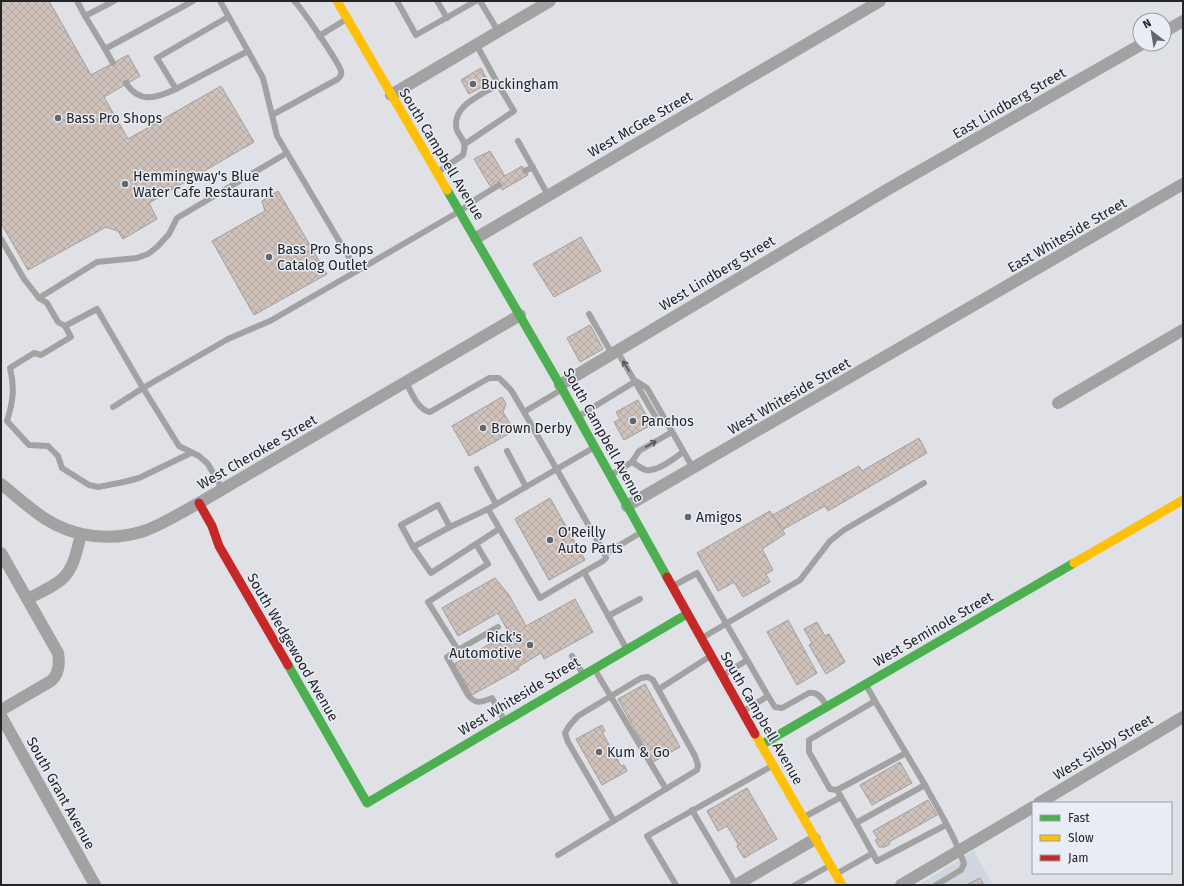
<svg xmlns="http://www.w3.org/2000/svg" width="1184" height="886" font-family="'Fira Sans',sans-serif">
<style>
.built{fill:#d0d6e0}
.building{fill:url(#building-cross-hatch);stroke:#9f9ea0}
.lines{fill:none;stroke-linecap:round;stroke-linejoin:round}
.lane{stroke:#a3a2a2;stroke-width:6}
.street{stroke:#a3a2a2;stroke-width:12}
.fast{stroke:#4caf50;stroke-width:9}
.slow{stroke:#ffc107;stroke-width:9}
.jam{stroke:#c62828;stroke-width:9}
.oneway{stroke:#565658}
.poi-dot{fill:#64666a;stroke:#e9edf6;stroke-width:1.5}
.labels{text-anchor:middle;stroke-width:3;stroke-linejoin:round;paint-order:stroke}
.poi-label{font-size:14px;fill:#222427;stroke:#e9edf6;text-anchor:start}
.street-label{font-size:14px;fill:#222427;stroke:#e9edf6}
</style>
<defs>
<pattern id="building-cross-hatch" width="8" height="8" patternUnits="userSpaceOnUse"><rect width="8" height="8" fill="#d0c1bb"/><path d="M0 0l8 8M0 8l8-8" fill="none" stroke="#b2a6a1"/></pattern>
</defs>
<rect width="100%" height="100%" fill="#dfe1e6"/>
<polygon class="built" points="974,851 993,885 918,885"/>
<g class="building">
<polygon points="1,1 49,1 91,75 128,55 140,76 104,97 128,139 221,86 254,142 149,203 157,219 123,239 118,231 106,227 28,270 1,223"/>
<polygon points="481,68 489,83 469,94 461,80"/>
<polygon points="490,151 505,176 522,166 528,175 502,190 497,181 490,186 474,159"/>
<polygon points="278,191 327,274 254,315 212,241 265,211 262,201"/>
<polygon points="581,237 601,271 554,297 533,264"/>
<polygon points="590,325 603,349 580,362 567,338"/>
<polygon points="502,397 506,404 503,412 514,431 469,456 452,426"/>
<polygon points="638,400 651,425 624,440 614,422 620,419 616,412"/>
<polygon points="919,438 927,453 828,511 825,506 782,530 773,515 859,466 862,471"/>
<polygon points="550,498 585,560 549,580 515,519"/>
<polygon points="770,511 785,534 762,549 773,570 766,574 770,582 743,597 734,582 718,591 697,553"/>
<polygon points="495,578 509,595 526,626 575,599 593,632 544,659 541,653 518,667 519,669 472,695 454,664 509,633 498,613 458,636 442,608"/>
<polygon points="788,620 817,673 797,685 767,632"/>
<polygon points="817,622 825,636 829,634 845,662 826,674 809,645 812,643 804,629"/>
<polygon points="645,684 680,747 653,762 618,699"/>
<polygon points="602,725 605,731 602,732 621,766 624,765 627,771 602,785 576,739"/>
<polygon points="900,762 912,783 872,805 860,785"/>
<polygon points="747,788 777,839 744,858 737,847 738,844 727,826 718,831 707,811"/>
<polygon points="928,800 937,815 889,842 890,844 885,847 879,847 875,840 878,839 873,831"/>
<polygon points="980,878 984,885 966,885"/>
</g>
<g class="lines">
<g class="lane">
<polyline points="77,1 85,16 105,49 193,1"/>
<polyline points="220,1 263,78 277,136 357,271 460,211 478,198 499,185"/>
<polyline points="397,1 416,35 476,1"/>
<polyline points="437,1 447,18"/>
<polyline points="480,1 498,31"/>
<polyline points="85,16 114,1"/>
<polyline points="228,17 157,58 176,89 248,51"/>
<polyline points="319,36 345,20"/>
<polyline points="105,49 113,63"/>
<path d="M126,83C139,104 157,98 176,89"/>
<path d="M272,115L338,79C340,77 342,74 341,71C339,63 301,7 294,1"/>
<polyline points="518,141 548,195"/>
<polyline points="465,144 514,111 498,84"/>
<polyline points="525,171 533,167"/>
<path d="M438,172L463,155C464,152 465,147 464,143C462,137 456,132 456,126C454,104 483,95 498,84L476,44"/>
<polyline points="1,239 24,279 39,298"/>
<polyline points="589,314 612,354"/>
<polyline points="65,326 97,309 143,388 113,407"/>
<polyline points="617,351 658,421 669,425"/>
<path d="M406,382C411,392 418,410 430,412L489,378H499L511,390L524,412"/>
<polyline points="561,390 524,412 605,554 606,558 603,561 584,572 626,648"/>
<polyline points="579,416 636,381 647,388 693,468"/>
<polyline points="507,451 526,487"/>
<path d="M191,453L139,478L124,482L98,487L89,485L62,468L58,456L48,446L29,445L7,421C13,402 15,388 10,368L13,366L34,353L41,355L71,337L65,326L58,322L47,303L39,298L97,262L137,258L148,254L157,247L169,234L177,218L287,153"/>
<path d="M632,462C636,464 641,469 646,470C658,472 675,458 683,452"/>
<polyline points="477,469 496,504"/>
<polyline points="611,475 632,462 639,451 672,432"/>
<polyline points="222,489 208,464 199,456 179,446 143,388 228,339 270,321 357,271"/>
<polyline points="450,527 438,505 401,525 413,547 450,527 488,509"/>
<path d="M476,544L488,564L428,602L458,650L447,657L468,695C476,705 481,702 492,698L504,720"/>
<polyline points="413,547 431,573 499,529"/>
<polyline points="605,554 640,533"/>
<polyline points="584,572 540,598 488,509 593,448"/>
<polyline points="673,586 697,573 768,696 745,710"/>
<polyline points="608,616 640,599"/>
<polyline points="702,638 800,580 830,541 844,530 924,483"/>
<polyline points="458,650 498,627"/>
<polyline points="572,656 583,674"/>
<polyline points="595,670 666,789"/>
<polyline points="725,674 747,660"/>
<polyline points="866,685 875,701"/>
<polyline points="659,689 709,657"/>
<path d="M768,696L775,707L782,708L809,693C818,691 822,699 827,706"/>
<polyline points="837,790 830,789 809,752 809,740 875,701 906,753"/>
<polyline points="692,810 736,885"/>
<polyline points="806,816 841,797"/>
<polyline points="856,823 837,790 906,753 925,785"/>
<polyline points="558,855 697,770 698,765 695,756 653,680 648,677 641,678 578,716 569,726 565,733 568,742 614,821"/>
<polyline points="838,873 873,853"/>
<polyline points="676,885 647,836 772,766"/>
<polyline points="795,885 829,866"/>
<path d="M936,885L961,870L964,864C955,836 939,811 925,785L856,823L877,861L946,825"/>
</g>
<g class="street">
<polyline points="1164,32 1183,21"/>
<polyline points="391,95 550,1"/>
<polyline points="476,238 880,1"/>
<polyline points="560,385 890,188 1142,44"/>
<polyline points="1058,403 1183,330"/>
<path d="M1,484C15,495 29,508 44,518C74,538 113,542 147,530C165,523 182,512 199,503L520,315"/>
<polyline points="627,506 1183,184"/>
<path d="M1,553L58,653C60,664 59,674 51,681L1,710"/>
<path d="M28,599C38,593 51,588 61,580C74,569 77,550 81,534"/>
<polyline points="1,716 95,885"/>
<polyline points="1039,803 1183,717"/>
<polyline points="736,885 815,839"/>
<polyline points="901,885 1033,807"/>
</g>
<g class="fast">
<polyline points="447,190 560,385 667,577"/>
<polyline points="288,665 367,803 687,614"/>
<polyline points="761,745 1074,563"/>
</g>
<g class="slow">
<polyline points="337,1 447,190"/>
<polyline points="1074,563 1183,500"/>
<polyline points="755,734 842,885"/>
</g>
<g class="jam">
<polyline points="199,503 212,526 219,546 288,665"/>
<polyline points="667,577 755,734"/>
</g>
</g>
<defs><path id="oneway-shaft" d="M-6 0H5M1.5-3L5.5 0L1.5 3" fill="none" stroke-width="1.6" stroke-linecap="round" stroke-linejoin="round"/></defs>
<g class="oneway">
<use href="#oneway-shaft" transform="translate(626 366) rotate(-121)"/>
<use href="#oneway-shaft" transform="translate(651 444) rotate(-30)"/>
</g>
<g class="poi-dot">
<circle cx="473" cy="84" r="4"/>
<circle cx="58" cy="118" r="4"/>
<circle cx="125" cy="184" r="4"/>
<circle cx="269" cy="257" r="4"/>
<circle cx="633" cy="421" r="4"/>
<circle cx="483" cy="428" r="4"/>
<circle cx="688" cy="517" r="4"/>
<circle cx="550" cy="540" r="4"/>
<circle cx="530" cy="645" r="4"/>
<circle cx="599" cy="752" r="4"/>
</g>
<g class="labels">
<g class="poi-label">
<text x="481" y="89">Buckingham</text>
<text x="66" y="123">Bass Pro Shops</text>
<text x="133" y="181">Hemmingway's Blue<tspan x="133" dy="16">Water Cafe Restaurant</tspan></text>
<text x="277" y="254">Bass Pro Shops<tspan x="277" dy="16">Catalog Outlet</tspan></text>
<text x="641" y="426">Panchos</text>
<text x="491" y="433">Brown Derby</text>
<text x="696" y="522">Amigos</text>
<text x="558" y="537">O'Reilly<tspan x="558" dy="16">Auto Parts</tspan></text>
<text x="522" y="642" text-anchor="end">Rick's<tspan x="522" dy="16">Automotive</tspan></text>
<text x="607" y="757">Kum &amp; Go</text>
</g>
<g class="street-label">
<text transform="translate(1009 103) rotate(-30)" y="5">East Lindberg Street</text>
<text transform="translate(640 124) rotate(-30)" y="5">West McGee Street</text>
<text transform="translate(442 154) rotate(59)" y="5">South Campbell Avenue</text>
<text transform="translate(1067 235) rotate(-30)" y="5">East Whiteside Street</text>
<text transform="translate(717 273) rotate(-31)" y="5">West Lindberg Street</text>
<text transform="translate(789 396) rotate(-30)" y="5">West Whiteside Street</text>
<text transform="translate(604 435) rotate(61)" y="5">South Campbell Avenue</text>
<text transform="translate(257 452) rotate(-30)" y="5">West Cherokee Street</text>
<text transform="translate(933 629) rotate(-30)" y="5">West Seminole Street</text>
<text transform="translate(293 647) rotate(60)" y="5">South Wedgewood Avenue</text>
<text transform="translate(519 696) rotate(-31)" y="5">West Whiteside Street</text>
<text transform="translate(762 718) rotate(60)" y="5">South Campbell Avenue</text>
<text transform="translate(1103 747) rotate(-31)" y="5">West Silsby Street</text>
<text transform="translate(61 793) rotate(61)" y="5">South Grant Avenue</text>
</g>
</g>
<rect width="1184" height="886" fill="none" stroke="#222427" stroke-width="4"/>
<rect x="1032" y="802" width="140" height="72" fill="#e9edf6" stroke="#999da3"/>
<rect x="1040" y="815" width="20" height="6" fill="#4caf50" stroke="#999da3"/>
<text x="1068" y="822" font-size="12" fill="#222427">Fast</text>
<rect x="1040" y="835" width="20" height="6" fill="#ffc107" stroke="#999da3"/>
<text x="1068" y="842" font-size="12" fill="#222427">Slow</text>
<rect x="1040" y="855" width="20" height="6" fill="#c62828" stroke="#999da3"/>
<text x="1068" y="862" font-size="12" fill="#222427">Jam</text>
<g transform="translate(1152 32) rotate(329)"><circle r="19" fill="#e9edf6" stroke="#999da3"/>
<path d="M0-3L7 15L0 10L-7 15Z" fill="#64666a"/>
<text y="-6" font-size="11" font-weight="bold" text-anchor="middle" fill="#222427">N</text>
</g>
</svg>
